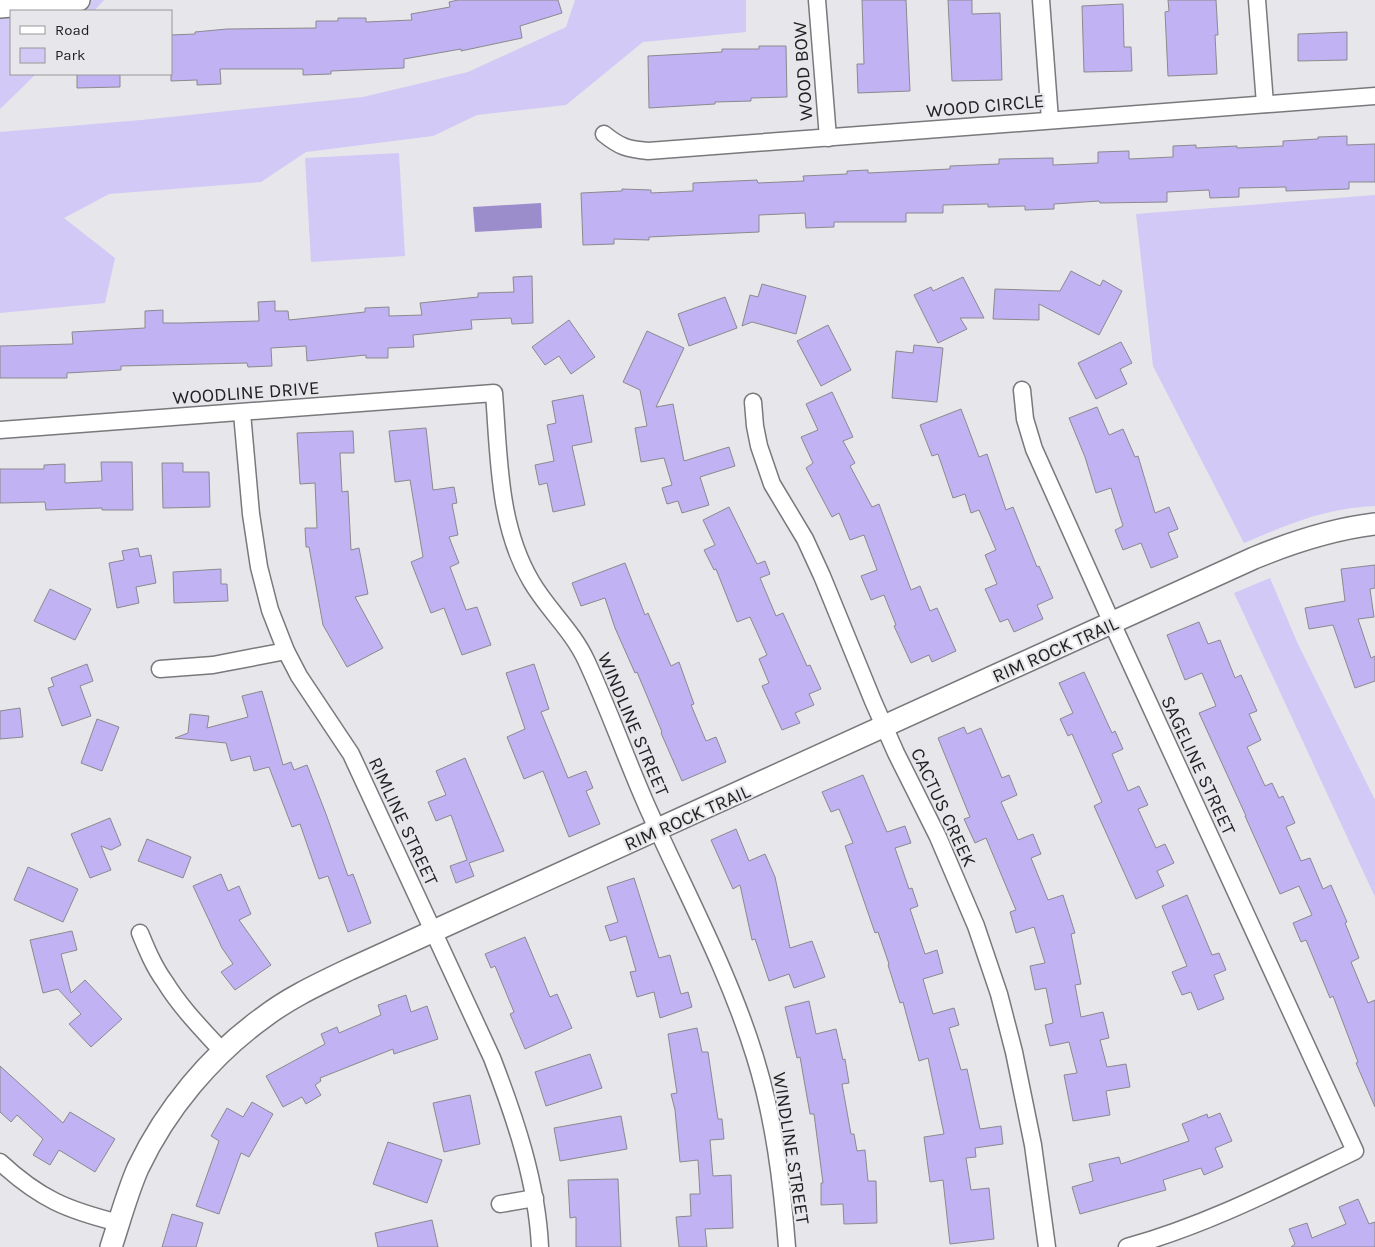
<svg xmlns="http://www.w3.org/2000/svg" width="1375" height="1247" font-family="Karla,sans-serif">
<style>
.green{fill:#d2c9f6}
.water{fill:#9b8dcc}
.building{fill:#c0b2f3;stroke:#8b8a8e}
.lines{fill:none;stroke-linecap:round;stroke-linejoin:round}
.minor-casing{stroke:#79797c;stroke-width:19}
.tertiary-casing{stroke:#79797c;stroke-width:24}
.minor{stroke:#fff;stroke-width:16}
.tertiary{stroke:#fff;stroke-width:21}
.labels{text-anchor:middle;stroke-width:4.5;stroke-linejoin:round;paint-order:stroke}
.street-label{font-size:19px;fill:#222223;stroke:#e7e6ea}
</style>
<rect width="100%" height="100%" fill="#e7e6ea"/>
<g class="green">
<polygon points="10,0 104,0 94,11 11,11 11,74 36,74 0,109 0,11"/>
<polygon points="575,0 746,0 746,32 643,42 566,105 477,115 433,136 306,152 261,182 109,194 64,218 115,258 105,303 0,313 0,132 141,120 363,97 468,72 566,27"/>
<polygon points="399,153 405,256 311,262 305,158"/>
<path d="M1375,195V506C1325,508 1289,524 1244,543L1153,366L1136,214Z"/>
<polygon points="1270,578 1297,642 1375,800 1375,897 1234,593"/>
</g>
<polygon class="water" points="541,203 542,228 475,232 473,207"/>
<g class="building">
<polygon points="458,0 558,0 562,13 520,26 522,38 461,51 461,49 404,59 404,68 331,71 331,74 303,75 303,69 220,69 221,84 197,85 197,80 171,81 171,35 195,34 195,32 227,29 316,28 316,21 338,21 338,18 366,18 366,22 412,20 411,14 450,7 449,2"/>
<polygon points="862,0 906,0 910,91 858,93 857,64 864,64"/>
<polygon points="948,0 972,0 972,14 1000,13 1002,80 952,81"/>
<polygon points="1168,0 1216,0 1218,35 1215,35 1217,74 1168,76 1165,12 1169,11"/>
<polygon points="1123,4 1124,47 1131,47 1132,71 1084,72 1082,6"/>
<polygon points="1347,32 1347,60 1298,61 1298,34"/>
<polygon points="759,46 786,46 787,97 751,98 751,101 715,102 715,104 649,108 648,56 722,52 722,49 759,49"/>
<polygon points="77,74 120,74 120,87 77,88"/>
<polygon points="1347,136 1347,145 1375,144 1375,182 1349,182 1349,189 1286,191 1286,187 1239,188 1239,197 1210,198 1209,190 1167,192 1167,202 1100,203 1099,201 1054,204 1054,209 1025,210 1025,206 988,207 988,204 943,205 943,213 906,213 906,222 834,222 834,227 806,228 805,213 759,215 759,232 649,237 649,240 614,239 614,244 583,245 581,193 622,191 622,189 651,190 651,193 693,191 693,183 757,180 758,183 804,181 803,176 847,174 847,171 868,170 868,173 950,169 950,166 999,164 999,159 1053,158 1053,165 1098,163 1098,152 1129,151 1129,159 1173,157 1173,146 1196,145 1196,148 1237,146 1237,148 1283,146 1283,141 1318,139 1318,137"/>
<polygon points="1071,271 1100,286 1103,280 1122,291 1099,335 1039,304 1039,320 993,319 995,289 1060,291"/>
<polygon points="532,276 533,323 512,324 511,318 471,320 472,329 413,335 414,347 388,348 388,358 366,358 366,355 307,361 306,346 271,348 272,366 248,367 247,363 121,366 121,370 67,373 67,378 0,378 0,346 73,344 72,332 145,328 145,311 163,310 163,323 181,323 259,321 258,302 275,301 275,311 288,311 289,320 365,312 365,308 389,307 389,316 422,315 420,303 478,297 478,293 514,292 513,277"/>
<polygon points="963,277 984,318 960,318 967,329 938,343 914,295 931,287 933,291"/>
<polygon points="762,284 806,296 796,334 752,322 742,326 750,295 758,297"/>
<polygon points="725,297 737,328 689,346 678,314"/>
<polygon points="569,320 595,357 571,374 559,356 545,365 532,347"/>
<polygon points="828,325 851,370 821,386 797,341"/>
<polygon points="647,331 684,348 656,407 673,404 684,461 729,447 735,466 700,477 709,505 682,513 678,501 667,504 662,488 672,485 664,458 641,462 635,428 647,426 640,390 623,382"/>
<polygon points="1121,342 1132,363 1120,369 1127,384 1096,399 1078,363"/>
<polygon points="914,345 943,348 937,402 892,398 896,351 913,353"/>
<polygon points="832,392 853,437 843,441 855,463 850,466 872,507 879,504 911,590 920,586 930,611 937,608 956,651 932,662 929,655 911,663 894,626 896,625 884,595 871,600 861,576 877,570 864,535 850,540 839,513 832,517 806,468 813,463 801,437 818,430 806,404"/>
<polygon points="583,395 592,442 572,446 585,505 553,512 547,483 539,485 535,465 554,461 547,425 556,423 552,401"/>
<polygon points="1097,407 1109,435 1123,429 1135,457 1138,456 1155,513 1169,507 1178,529 1168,533 1178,557 1151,568 1141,543 1123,550 1115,530 1123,526 1111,488 1096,493 1085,457 1069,418"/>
<polygon points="961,409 979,457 987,454 1006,510 1013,507 1037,567 1039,566 1053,598 1037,605 1043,619 1014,632 1008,619 1000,622 985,589 997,584 985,555 996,550 979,510 971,513 965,494 953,498 938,454 932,456 920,425"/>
<polygon points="426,428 433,490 454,487 457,503 452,504 458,535 449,537 459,563 450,567 466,610 477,607 491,645 462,655 444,608 431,613 411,562 423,557 410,480 395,482 389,431"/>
<polygon points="353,431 354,453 340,453 342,492 348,491 351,550 359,548 368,594 355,597 383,648 347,667 323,625 309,547 306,547 305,528 317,528 315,483 300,484 297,433"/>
<polygon points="101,462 132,462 133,510 102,510 102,508 46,510 45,502 0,503 0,469 44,469 44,465 65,464 65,483 102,481"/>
<polygon points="162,463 183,463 183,472 209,472 210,507 163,508"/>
<polygon points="729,507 757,564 765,561 770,574 760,578 776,616 783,613 807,666 810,665 821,689 809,694 814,705 795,713 800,723 782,730 762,686 769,683 759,659 767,655 750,617 737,622 716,569 714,570 704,550 715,545 703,520"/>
<polygon points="138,548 140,557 151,555 156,583 136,587 139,603 117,608 109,563 124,560 122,551"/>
<polygon points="625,563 645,615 648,613 671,666 679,662 694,704 691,705 706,741 716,737 726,762 682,781 661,733 662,732 637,672 635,673 615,628 605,598 581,606 572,583"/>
<polygon points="1375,565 1375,588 1370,589 1374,617 1358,619 1371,658 1375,656 1375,681 1355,688 1333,625 1309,629 1305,608 1345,601 1341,569"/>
<polygon points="221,569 221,584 227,584 228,601 174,603 173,572"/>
<polygon points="50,589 91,609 75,640 34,621"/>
<polygon points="1199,622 1208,644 1220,640 1235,678 1241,675 1257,711 1249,714 1261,740 1247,747 1265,786 1272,783 1279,798 1283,796 1295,823 1286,827 1301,861 1310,858 1323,889 1331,885 1347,922 1345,923 1359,958 1351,962 1368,1003 1375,1000 1375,1107 1356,1063 1358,1062 1333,996 1330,998 1306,940 1301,942 1293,923 1312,915 1299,886 1280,894 1245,816 1246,816 1199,713 1216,706 1202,673 1185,680 1167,635"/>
<polygon points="87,664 93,681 80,686 91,716 62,726 48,688 54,686 51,678"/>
<polygon points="534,664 549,709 541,712 568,778 586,771 593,788 586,791 600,824 569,837 543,771 524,779 507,737 525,729 506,673"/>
<polygon points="1084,672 1112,733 1115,731 1123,749 1112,754 1128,791 1139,786 1148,805 1138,809 1156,848 1165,844 1174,863 1157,871 1164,886 1136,899 1094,806 1102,802 1072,734 1068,736 1060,719 1073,713 1059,683"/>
<polygon points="262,691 283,765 291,762 294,770 307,765 326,814 348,876 353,874 371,923 348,932 328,876 319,879 300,824 292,827 269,767 254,771 250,756 231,761 226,743 175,738 188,733 190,714 209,716 207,728 248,717 242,696"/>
<polygon points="20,708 23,737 0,739 0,711"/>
<polygon points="97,719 119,727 102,771 81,763"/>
<polygon points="964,727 967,734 981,728 1002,778 1009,775 1017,795 1001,802 1018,840 1033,834 1041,854 1031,858 1048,900 1063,895 1075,933 1071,934 1081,984 1075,985 1081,1017 1103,1012 1109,1038 1100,1040 1107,1067 1126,1064 1130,1087 1106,1091 1110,1115 1073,1121 1064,1075 1077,1073 1069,1042 1050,1046 1045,1025 1053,1023 1046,988 1035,990 1030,966 1045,963 1034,927 1016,933 1010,912 1016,910 986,838 975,843 964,819 970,817 938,738"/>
<polygon points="465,758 504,851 469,863 474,876 456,883 450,866 467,860 451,815 436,821 428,802 446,795 436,771"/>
<polygon points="863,775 887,832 905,826 911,843 895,848 909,889 912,888 918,906 910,909 925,954 937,950 943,973 923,979 933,1014 954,1008 959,1025 949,1028 961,1070 967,1069 980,1129 1001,1126 1003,1144 975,1148 976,1157 966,1158 971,1190 989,1188 994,1239 950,1244 943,1180 930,1182 924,1137 944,1134 928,1058 919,1061 903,1002 900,1003 888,965 889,964 878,932 875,933 845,846 853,843 839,809 831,812 822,792"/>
<polygon points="110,818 121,845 111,850 101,846 111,870 90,878 71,834"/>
<polygon points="736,829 749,861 765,854 775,877 790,948 812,941 825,977 794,988 789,974 769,981 755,939 752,940 740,885 733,889 711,840"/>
<polygon points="147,839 191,857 183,878 138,861"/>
<polygon points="28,867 78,889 63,922 14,900"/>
<polygon points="221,874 228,891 239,886 251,914 239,920 271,965 235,990 221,972 233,964 222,948 193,886"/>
<polygon points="634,878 659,958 670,955 681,994 688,992 692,1007 660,1018 654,992 637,997 630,972 636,971 626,936 610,941 605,926 618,922 607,887"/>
<polygon points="1187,895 1212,955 1219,953 1226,970 1214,975 1224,999 1198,1010 1191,992 1182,995 1172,972 1187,966 1162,906"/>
<polygon points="72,931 77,950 61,954 71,993 85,980 122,1019 91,1047 69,1024 81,1014 58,989 43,993 30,940"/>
<polygon points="525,937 550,997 557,994 572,1028 525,1049 510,1014 514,1012 495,966 491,968 485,954"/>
<polygon points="406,995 411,1012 427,1006 438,1039 394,1054 393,1049 320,1078 321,1081 315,1085 321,1095 306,1104 302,1097 283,1107 266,1076 325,1044 321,1034 337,1027 339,1033 381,1015 378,1005"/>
<polygon points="809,1001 816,1034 836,1029 843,1060 845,1059 849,1083 842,1084 851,1134 854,1134 857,1151 865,1150 868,1181 876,1181 877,1223 844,1224 843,1204 821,1205 821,1183 823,1183 814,1114 810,1114 800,1057 797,1058 785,1007"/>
<polygon points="697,1028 702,1052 708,1052 718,1119 722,1119 724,1139 710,1140 713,1176 731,1175 733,1228 705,1229 707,1247 679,1247 676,1217 691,1216 690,1194 700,1194 698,1160 680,1162 675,1110 671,1094 677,1093 668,1034"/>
<polygon points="590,1054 602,1088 546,1106 535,1072"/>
<polygon points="0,1066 63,1123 70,1112 115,1139 95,1172 59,1150 50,1165 33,1155 43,1139 17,1115 11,1122 0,1112"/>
<polygon points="470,1095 480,1144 444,1152 433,1103"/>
<polygon points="252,1102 273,1114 249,1157 241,1153 219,1214 196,1206 219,1141 211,1136 227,1108 243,1117"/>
<polygon points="1220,1113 1232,1141 1215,1148 1223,1167 1204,1175 1201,1168 1163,1180 1166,1190 1080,1214 1072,1187 1093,1181 1089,1164 1119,1157 1121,1164 1189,1141 1182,1124 1207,1114 1208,1118"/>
<polygon points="621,1116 627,1149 560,1161 554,1128"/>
<polygon points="388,1142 442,1160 427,1203 373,1184"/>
<polygon points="618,1179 621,1247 576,1247 576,1217 570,1218 568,1180"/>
<polygon points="1358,1199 1369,1224 1375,1222 1375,1247 1291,1247 1295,1244 1289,1229 1307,1223 1312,1238 1346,1224 1339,1207"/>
<polygon points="172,1214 203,1223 196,1247 162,1247"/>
<polygon points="432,1220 438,1247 378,1247 375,1233"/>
</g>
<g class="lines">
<g class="minor-casing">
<g id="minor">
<polyline points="817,0 828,138"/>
<polyline points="1041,0 1050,120"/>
<polyline points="1257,0 1265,104"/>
<path d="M604,134C620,147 627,149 648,151L1375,96"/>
<path d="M1022,390L1025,419L1034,449L1112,623L1355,1151C1280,1187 1207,1225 1127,1247"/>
<polyline points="753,402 755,426 759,446 772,484 805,539 822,576 873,701 896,753 938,837 976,926 999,994 1014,1052 1033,1145 1047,1247"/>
<path d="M242,413L251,514L259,567L270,610L286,651L299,676L351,754L492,1058C515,1118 537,1182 540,1247"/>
<path d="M0,430L494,393C499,456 498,525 531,581C547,609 572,630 586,660C608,707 625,756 646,804C683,888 728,969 755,1057C774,1118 782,1183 787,1247"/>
<polyline points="160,669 213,665 286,651"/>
<path d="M140,933C147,950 154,967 165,982C181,1008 202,1029 223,1052"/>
<path d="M0,1162C40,1199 67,1210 119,1223"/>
<polyline points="500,1204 535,1198"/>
</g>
</g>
<g class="tertiary-casing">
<g id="tertiary">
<polyline points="0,7 79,0"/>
<path d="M111,1247C120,1220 127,1193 138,1168C166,1109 211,1055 264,1017C290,997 321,983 350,969L1254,558C1293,542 1333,529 1375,524"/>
</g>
</g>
<use href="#minor" class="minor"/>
<use href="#tertiary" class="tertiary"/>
</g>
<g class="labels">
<g class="street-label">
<text transform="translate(802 71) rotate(-94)" y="7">WOOD BOW</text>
<text transform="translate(985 105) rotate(-5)" y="7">WOOD CIRCLE</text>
<text transform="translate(246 392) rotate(-4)" y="7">WOODLINE DRIVE</text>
<text transform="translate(1055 649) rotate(-24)" y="7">RIM ROCK TRAIL</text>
<text transform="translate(634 724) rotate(67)" y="7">WINDLINE STREET</text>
<text transform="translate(1199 765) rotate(65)" y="7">SAGELINE STREET</text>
<text transform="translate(944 807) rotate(65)" y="7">CACTUS CREEK</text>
<text transform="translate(687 817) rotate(-24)" y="7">RIM ROCK TRAIL</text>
<text transform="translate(404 821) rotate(65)" y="7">RIMLINE STREET</text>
<text transform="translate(792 1148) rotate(81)" y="7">WINDLINE STREET</text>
</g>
</g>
<rect x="10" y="10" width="162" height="65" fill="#e7e6ea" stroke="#98989a"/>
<rect x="20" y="26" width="25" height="8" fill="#ffffff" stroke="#98989a"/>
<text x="55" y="35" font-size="15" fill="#222223">Road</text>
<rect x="20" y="48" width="25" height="15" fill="#d2c9f6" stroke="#98989a"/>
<text x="55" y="60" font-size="15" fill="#222223">Park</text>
</svg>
